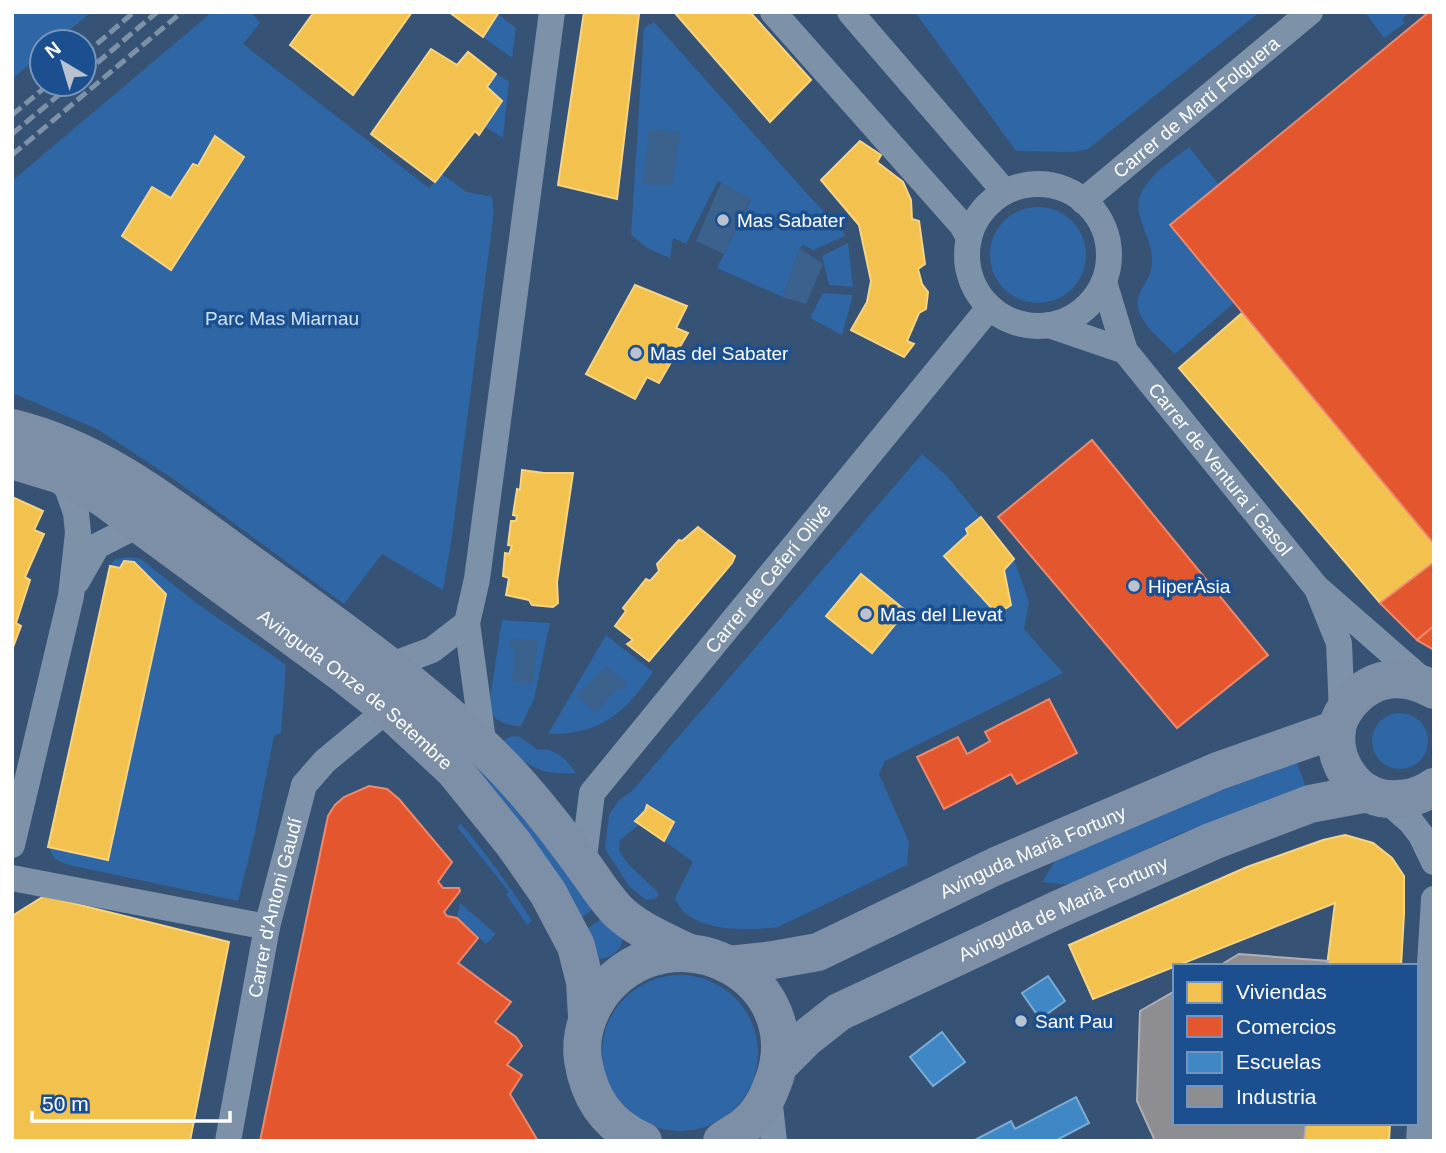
<svg xmlns="http://www.w3.org/2000/svg" width="1446" height="1153" font-family="Helvetica,sans-serif">
<style>
.green{fill:#2f66a5}
.water{fill:#3b618d}
.homes{fill:#f2c14e;stroke:#f6d483;stroke-width:2}
.shops{fill:#e4572e;stroke:#ec896d;stroke-width:2}
.schools{fill:#3f88c5;stroke:#79acd6;stroke-width:2}
.industry{fill:#8d8d92;stroke:#afafb3;stroke-width:2}
.lines{fill:none;stroke-linecap:round;stroke-linejoin:round}
.street{stroke:#7d92a8;stroke-width:26}
.primary{stroke:#7d8ea7;stroke-width:38}
.rail{stroke:#7e92a7;stroke-width:5;stroke-dasharray:12 5;stroke-linecap:butt}
.poi-dot{fill:#b9c2ce;stroke:#1b4f8f;stroke-width:2.5}
.labels{text-anchor:middle;stroke-width:7;stroke-linejoin:round;paint-order:stroke}
.street-label{font-size:19px;fill:#fff;stroke:#1b4f8f}
.poi-label{font-size:19px;fill:#fff;stroke:#1b4f8f;text-anchor:start}
.park-label{font-size:19px;fill:#cfe3fa;stroke:#1b4f8f}
</style>
<rect width="100%" height="100%" fill="#365274"/>
<g class="green">
<polygon points="12,12 91,12 56,42 42,42 42,54 12,79"/>
<polygon points="212,12 251,12 260,23 243,44 429,188 442,174 467,192 492,197 494,212 452,536 443,590 382,554 344,604 175,480 99,430 12,393 12,181"/>
<polygon points="915,12 1260,12 1088,149 1074,152 1016,151"/>
<polygon points="1365,12 1409,12 1402,19 1405,23 1384,38"/>
<polygon points="498,14 516,28 512,58 483,37"/>
<polygon points="654,22 810,197 844,232 845,236 813,250 803,245 800,248 783,297 717,268 751,200 718,181 686,244 673,238 670,258 647,248 631,235 644,28"/>
<polygon points="496,74 509,81 503,138 485,127 502,101 487,87"/>
<path d="M1189,147L1219,185L1170,226L1234,303L1175,354C1161,339 1128,315 1140,293C1146,280 1153,274 1152,258C1151,241 1142,228 1139,212C1133,184 1170,162 1189,147Z"/>
<circle cx="1038" cy="255" r="48"/>
<polygon points="848,243 853,287 829,285 822,256"/>
<polygon points="823,293 853,295 842,335 810,318"/>
<path d="M922,454L947,476L1014,559L1029,602L1024,629L1063,673L885,761L879,774L909,842L907,865L778,927C748,931 687,933 675,898L693,862L664,841L674,822L647,806L645,811L635,820L639,825L620,840L619,851L629,865L659,893L657,898L646,900L629,886L605,849L609,815L619,800L631,792Z"/>
<polygon points="129,557 141,559 195,602 286,665 281,733 274,736 254,837 238,901 69,865 55,859 48,847 108,859 166,594 134,562 124,561 120,568 110,566 115,559"/>
<path d="M502,620L550,623L534,699L521,726C506,726 492,721 489,705Z"/>
<path d="M606,635L653,672C625,713 600,735 548,734Z"/>
<circle cx="1400" cy="741" r="28"/>
<path d="M512,736L520,737L538,750C555,747 567,760 576,773C537,775 529,767 502,741Z"/>
<polygon points="463,747 597,906 578,920 509,820"/>
<polygon points="1296,761 1306,787 1179,834 1070,885 1042,882 1058,856 1094,839"/>
<path d="M461,824C487,854 510,887 532,921L527,925L506,894L509,892L457,827Z"/>
<polygon points="460,903 496,934 486,944 457,918"/>
<path d="M604,917L621,935L623,940C619,953 610,959 597,959L584,931Z"/>
<circle cx="680" cy="1053" r="78"/>
</g>
<g class="water">
<polygon points="649,129 680,132 672,186 643,184"/>
<polygon points="721,183 751,199 724,254 696,241"/>
<polygon points="800,248 823,264 806,304 783,297"/>
<polygon points="510,639 538,640 533,684 512,682 515,647 509,646"/>
<polygon points="606,666 628,684 623,690 618,688 595,713 577,695"/>
</g>
<g class="homes">
<polygon points="314,12 412,12 353,95 290,45"/>
<polygon points="449,12 499,12 483,37"/>
<polygon points="584,12 639,14 617,199 558,185"/>
<polygon points="674,12 750,12 811,80 770,122"/>
<polygon points="431,49 457,65 468,52 496,74 487,87 502,101 479,135 475,131 435,182 371,134"/>
<polygon points="215,136 244,157 171,270 122,236 152,187 171,198 193,164 198,166"/>
<polygon points="860,141 881,155 877,162 903,182 911,200 912,219 919,221 925,264 918,269 922,284 928,292 926,309 919,313 907,341 914,344 904,357 851,330 867,302 871,281 859,225 821,180"/>
<polygon points="635,285 687,306 676,328 688,333 659,383 647,377 635,399 586,374"/>
<polygon points="1242,313 1434,544 1434,562 1380,603 1179,368"/>
<polygon points="522,470 544,473 573,473 557,582 558,603 553,607 532,605 529,600 506,595 509,578 503,576 505,553 509,554 512,546 508,545 511,521 516,521 517,516 513,515 517,489 520,490"/>
<polygon points="12,497 43,511 34,530 44,534 25,577 30,580 16,623 21,626 12,650"/>
<polygon points="981,517 1014,559 1004,570 1011,605 997,614 944,556 968,534 966,529"/>
<polygon points="698,527 735,556 732,563 649,661 627,644 633,640 615,626 626,611 623,608 646,579 650,581 659,571 657,564 679,540 682,541"/>
<polygon points="124,561 134,562 166,594 108,860 48,847 110,566 120,568"/>
<polygon points="861,574 906,611 872,653 826,616"/>
<polygon points="647,805 674,822 664,841 635,821 645,811"/>
<polygon points="1345,835 1373,843 1392,858 1404,876 1404,914 1401,966 1327,966 1335,903 1093,999 1069,945 1247,867 1323,840"/>
<polygon points="44,896 229,942 190,1141 12,1141 12,916"/>
<polygon points="1306,1123 1390,1123 1389,1141 1304,1141"/>
</g>
<g class="shops">
<polygon points="1429,12 1434,12 1434,544 1170,225"/>
<polygon points="1092,440 1268,655 1177,728 998,517"/>
<polygon points="1434,562 1434,626 1417,640 1380,603"/>
<polygon points="1434,626 1434,650 1417,640"/>
<polygon points="1049,699 1077,753 1017,784 1011,774 944,809 917,757 958,737 967,754 990,741 985,732"/>
<polygon points="369,786 387,789 399,799 452,862 438,882 443,888 459,888 460,891 444,912 447,916 457,918 478,938 458,963 511,1002 495,1022 516,1037 522,1046 507,1065 522,1075 510,1094 538,1141 260,1141 328,816 335,805 344,797"/>
</g>
<g class="schools">
<polygon points="1048,976 1065,1001 1040,1019 1022,993"/>
<polygon points="942,1032 965,1062 933,1086 910,1057"/>
<polygon points="1076,1097 1089,1123 1055,1141 973,1141 1011,1121 1015,1129"/>
</g>
<g class="industry">
<polygon points="1239,954 1328,961 1327,966 1219,966"/>
<polygon points="1175,991 1175,1123 1306,1123 1304,1141 1155,1141 1137,1101 1140,1011"/>
</g>
<g class="lines">
<g class="street">
<polyline points="773,12 962,225 969,238"/>
<polyline points="850,12 1005,192"/>
<circle cx="1038" cy="255" r="71"/>
<path id="s1" d="M1083,201L1310,12"/>
<path id="s2" d="M1104,282L1125,351L1316,587L1427,684"/>
<polyline points="1049,325 1125,351"/>
<polyline points="77,581 97,546 140,524"/>
<polyline points="1318,591 1339,643 1342,712"/>
<polyline points="389,666 432,650 467,623"/>
<polyline points="484,748 467,623 477,579 552,12"/>
<polyline points="1385,799 1411,822 1421,835 1434,862"/>
<polyline points="12,845 71,596 78,533 76,513 68,490 58,474"/>
<path id="s3" d="M583,865L592,793L989,308"/>
<polyline points="12,878 267,927"/>
<polyline points="769,1097 774,1141"/>
<path id="s4" d="M228,1141L267,927L304,785L325,761L388,709"/>
<polyline points="1419,1141 1434,899"/>
</g>
<g class="primary">
<path d="M12,428C108,451 184,517 263,573C347,634 434,695 506,770C534,800 559,832 583,865C595,881 607,902 622,915C641,931 664,941 687,952"/>
<path id="s5" d="M12,460L58,474L102,497L346,676L388,709L454,770L513,843L548,893L576,946L585,982L587,1017"/>
<path d="M1434,690C1402,672 1371,676 1348,705C1343,712 1338,720 1337,729C1332,761 1355,797 1388,799C1406,800 1419,797 1434,787"/>
<path id="s6" d="M729,965L773,960L818,952L996,866L1218,771L1337,729"/>
<path id="s7" d="M779,1065L806,1038L839,1012L1059,909L1213,841L1310,804L1368,793"/>
<path d="M643,1141C607,1125 589,1098 583,1060C579,1032 591,1002 611,982C685,911 806,981 775,1077C769,1094 762,1111 748,1123C741,1130 730,1135 722,1141"/>
</g>
<g class="rail">
<polyline points="84,55 134,12"/>
<polyline points="84,74 157,12"/>
<polyline points="12,115 49,84"/>
<polyline points="12,134 72,84"/>
<polyline points="12,155 182,12"/>
</g>
</g>
<g class="poi-dot">
<circle cx="723" cy="220" r="7"/>
<circle cx="636" cy="353" r="7"/>
<circle cx="1134" cy="586" r="7"/>
<circle cx="866" cy="614" r="7"/>
<circle cx="1021" cy="1021" r="7"/>
</g>
<g class="labels">
<g class="street-label">
<text dy="7" stroke="none"><textPath href="#s1" startOffset="147">Carrer de Martí Folguera</textPath></text>
<text dy="7" stroke="none"><textPath href="#s2" startOffset="224">Carrer de Ventura i Gasol</textPath></text>
<text dy="7" stroke="none"><textPath href="#s3" startOffset="350">Carrer de Ceferí Olivé</textPath></text>
<text dy="7" stroke="none"><textPath href="#s5" startOffset="416">Avinguda Onze de Setembre</textPath></text>
<text dy="7" stroke="none"><textPath href="#s6" startOffset="327">Avinguda Marià Fortuny</textPath></text>
<text dy="7" stroke="none"><textPath href="#s4" startOffset="238">Carrer d'Antoni Gaudí</textPath></text>
<text dy="7" stroke="none"><textPath href="#s7" startOffset="327">Avinguda de Marià Fortuny</textPath></text>
</g>
<g class="poi-label">
<text x="737" y="227">Mas Sabater</text>
<text x="650" y="360">Mas del Sabater</text>
<text x="1148" y="593">HiperÀsia</text>
<text x="880" y="621">Mas del Llevat</text>
<text x="1035" y="1028">Sant Pau</text>
</g>
<g class="park-label">
<text x="282" y="325">Parc Mas Miarnau</text>
</g>
</g>
<rect width="1446" height="1153" fill="none" stroke="#ffffff" stroke-width="28"/>
<rect x="1173" y="964" width="245" height="161" fill="#1b4f8f" stroke="#7695bc" stroke-width="2"/>
<rect x="1187" y="982" width="35" height="21" fill="#f2c14e" stroke="#7695bc" stroke-width="2"/>
<text x="1236" y="999" font-size="21" fill="#ffffff">Viviendas</text>
<rect x="1187" y="1016" width="35" height="21" fill="#e4572e" stroke="#7695bc" stroke-width="2"/>
<text x="1236" y="1034" font-size="21" fill="#ffffff">Comercios</text>
<rect x="1187" y="1052" width="35" height="21" fill="#3f88c5" stroke="#7695bc" stroke-width="2"/>
<text x="1236" y="1069" font-size="21" fill="#ffffff">Escuelas</text>
<rect x="1187" y="1086" width="35" height="21" fill="#8d8d92" stroke="#7695bc" stroke-width="2"/>
<text x="1236" y="1104" font-size="21" fill="#ffffff">Industria</text>
<g transform="translate(63 63) rotate(322)"><circle r="33" fill="#1b4f8f" stroke="#7695bc" stroke-width="2"/>
<path d="M0-5L12 26L0 18L-12 26Z" fill="#b9c2ce"/>
<text y="-10" font-size="19" font-weight="bold" text-anchor="middle" fill="#ffffff">N</text>
</g>
<path d="M32 1111v10h198v-10" fill="none" stroke="#ffffff" stroke-width="3.5"/>
<text x="42" y="1111" font-size="21" fill="#ffffff" stroke="#1b4f8f" stroke-width="5" paint-order="stroke">50 m</text>
</svg>
